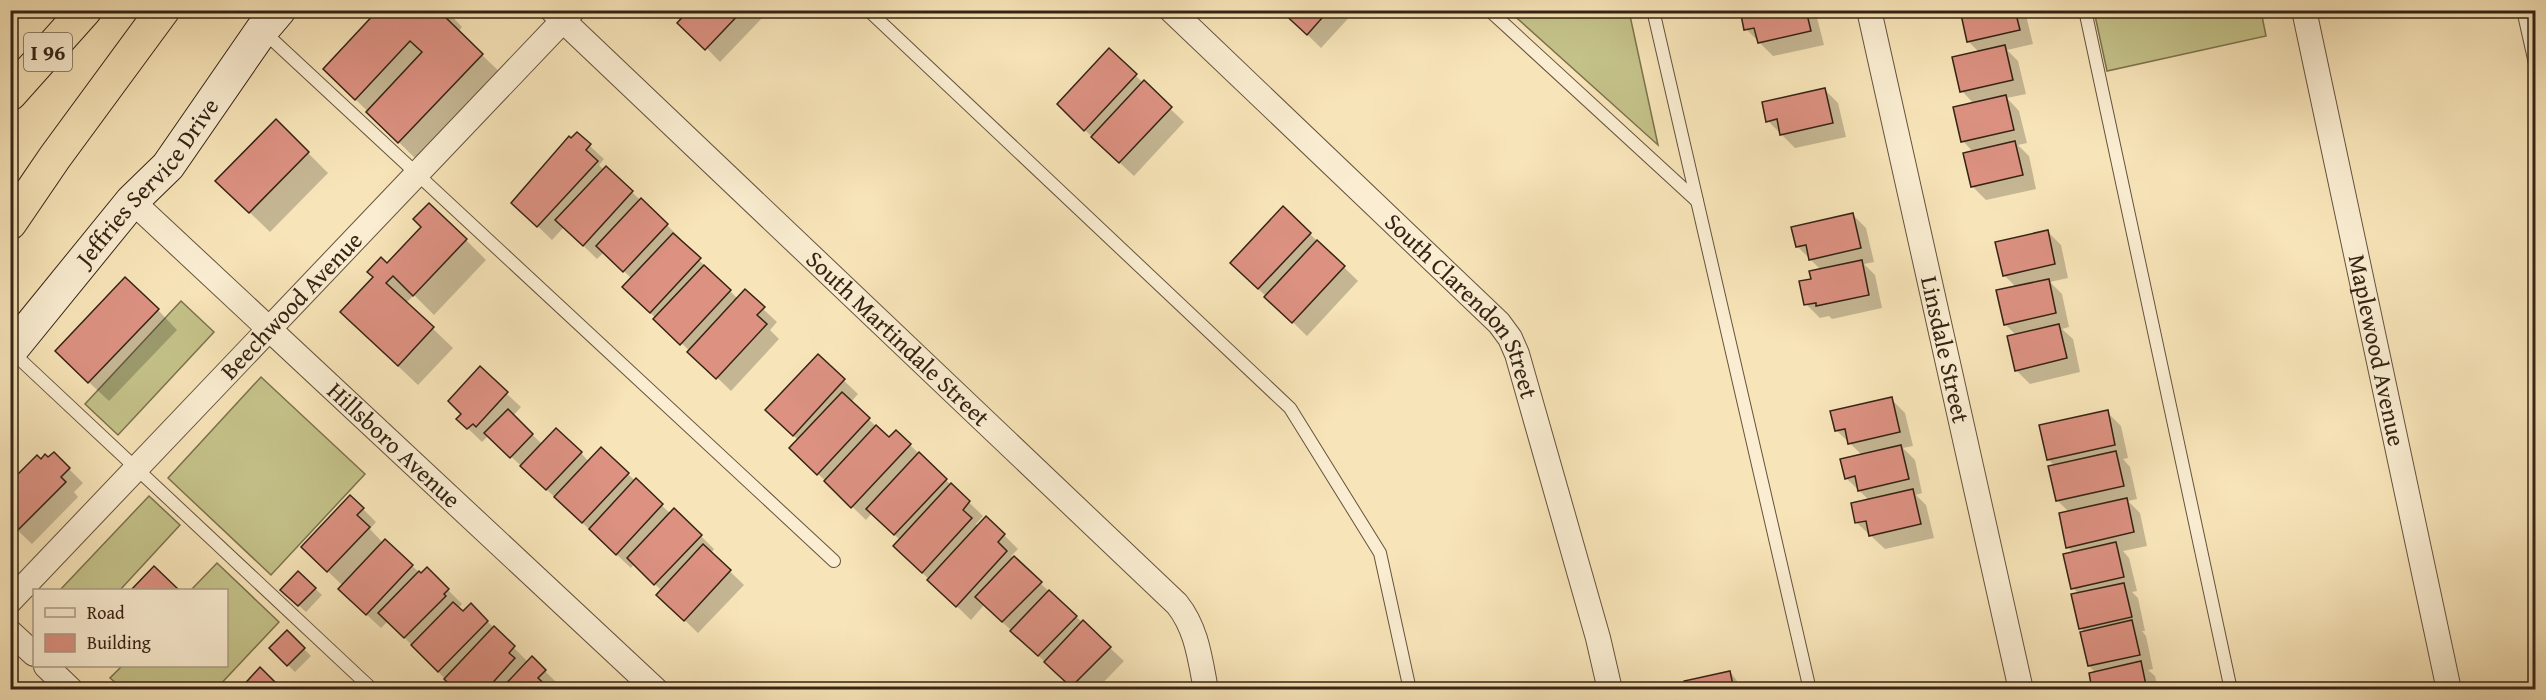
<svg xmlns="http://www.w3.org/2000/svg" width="2546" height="700" font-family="'Gentium Book Plus',serif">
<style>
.grass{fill:#c4c289;stroke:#7c724e;stroke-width:1.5}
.shadow{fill:#0003}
.building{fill:#dc9181;stroke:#352314;stroke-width:1.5}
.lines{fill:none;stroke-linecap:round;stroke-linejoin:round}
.lane-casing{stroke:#66533d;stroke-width:14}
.street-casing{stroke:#66533d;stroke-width:26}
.secondary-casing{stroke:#352314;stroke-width:35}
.highway-casing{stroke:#352314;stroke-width:35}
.lane{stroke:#faedd1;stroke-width:12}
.street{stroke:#faedd1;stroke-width:24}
.secondary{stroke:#faedd1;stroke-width:33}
.highway{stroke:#f7e4b8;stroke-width:33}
.labels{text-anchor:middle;stroke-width:4.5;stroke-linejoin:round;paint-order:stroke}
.shield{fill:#faedd1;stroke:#70604d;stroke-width:1.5}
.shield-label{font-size:22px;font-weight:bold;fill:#352314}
.street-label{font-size:24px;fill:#352314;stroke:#faedd1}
</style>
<rect width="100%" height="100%" fill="#f7e4b8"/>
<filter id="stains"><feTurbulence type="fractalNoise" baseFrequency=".00333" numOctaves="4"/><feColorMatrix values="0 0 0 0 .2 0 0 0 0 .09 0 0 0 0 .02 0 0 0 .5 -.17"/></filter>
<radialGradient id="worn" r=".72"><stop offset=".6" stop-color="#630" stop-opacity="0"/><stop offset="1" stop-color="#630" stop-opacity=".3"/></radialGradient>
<g class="grass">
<polygon points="1509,11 1629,11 1658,145"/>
<polygon points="2094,11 2261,11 2266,36 2107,71"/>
<polygon points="181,301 214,332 118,435 85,404"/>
<polygon points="261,377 365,474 271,575 168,478"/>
<polygon points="149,496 180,525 120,590 60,590"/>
<polygon points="217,563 279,622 216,689 123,689 110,678 122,666 226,666 226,590 191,590"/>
</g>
<g class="shadow">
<polygon points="380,10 446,10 462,27 458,32 507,79 424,167 350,94"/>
<polygon points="670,10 762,10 766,14 720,62"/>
<polygon points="1282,10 1356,10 1321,48"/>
<polygon points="1815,10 1824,45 1773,56 1746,29 1742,11"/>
<polygon points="1961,10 2025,11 2033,44 2007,50 2018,61 2026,94 2007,98 2019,111 2027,143 2018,145 2029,156 2036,189 1986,200 1972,186 1973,152 1963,141 1974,104 1962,91 1980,53 1968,41"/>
<polygon points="1109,50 1184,122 1134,176 1072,118"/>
<polygon points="1824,89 1838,103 1846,137 1795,148 1768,121"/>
<polygon points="276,121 328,173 270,232 217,181"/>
<polygon points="577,134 604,159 599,165 604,170 606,168 667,225 681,239 679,240 738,299 745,292 777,322 770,330 779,339 731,391 638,301 632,279 604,252 597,259 564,227 552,240 527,216"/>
<polygon points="1852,214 1866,228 1874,262 1864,264 1875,275 1882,308 1832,319 1829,316 1820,318 1806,304 1812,280 1821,270 1797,246"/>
<polygon points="2047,231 2061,245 2068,278 2050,282 2062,294 2069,327 2062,329 2073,339 2080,372 2030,384 2016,370 2016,335 2005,324 2016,287 2004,275"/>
<polygon points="1310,234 1358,281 1307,336 1246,277"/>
<polygon points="466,240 486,260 434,315 414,295 406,303 453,348 418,385 362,332 387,265"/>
<polygon points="158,310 177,330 109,401 77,371"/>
<polygon points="818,356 858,394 851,402 889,439 910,445 983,516 976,524 978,526 986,518 1004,535 1018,549 1011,556 1124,661 1096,690 1075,690 984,605 971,620 909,560 900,540 872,513 866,520 791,448 799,441 781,424"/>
<polygon points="480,369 521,407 513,416 542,444 581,453 589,462 601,449 671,514 701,536 714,549 711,553 744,585 698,633 672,608 662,591 634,564 631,568 491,438 487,437 482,442 458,419 463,414"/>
<polygon points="1891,399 1905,413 1913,446 1903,448 1915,460 1922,493 1916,495 1926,505 1934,538 1885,549 1857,523 1869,500 1846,478 1862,455 1836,430"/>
<polygon points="2107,412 2121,426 2128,458 2123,459 2130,467 2137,499 2128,501 2140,513 2147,546 2123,551 2129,558 2137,591 2132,592 2138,598 2145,631 2142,631 2146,636 2153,669 2148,670 2155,676 2158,690 2094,690 2096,673 2089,666 2085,632 2081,628 2079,594 2073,588 2074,553 2067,547 2069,512 2057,500 2055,466 2048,459"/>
<polygon points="54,454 83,483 74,492 78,497 32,544 10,523"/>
<polygon points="351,497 376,522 370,529 383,543 385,541 422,575 427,569 462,604 458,608 463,613 471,605 528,662 532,658 559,685 554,690 456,690 388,621 381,628 354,603 343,586 303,547"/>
<polygon points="154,568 177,590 133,590"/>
<polygon points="298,573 322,595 306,612 282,590"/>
<polygon points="287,632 311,656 295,672 271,648"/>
<polygon points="1730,672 1744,690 1687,690"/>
</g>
<g class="building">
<polygon points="378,10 438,10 483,54 398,143 366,112 422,52 410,41 355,100 323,69"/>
<polygon points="689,10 743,10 705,50 677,23"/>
<polygon points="1280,10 1329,10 1307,35"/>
<polygon points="1740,10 1806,10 1811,31 1758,43 1754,28 1744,30"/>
<polygon points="1960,10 2015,10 2020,30 1967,42"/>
<polygon points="2005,45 2013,80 1960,92 1952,57"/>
<polygon points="1109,48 1137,74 1084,131 1057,104"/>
<polygon points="1144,80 1172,107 1119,163 1091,137"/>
<polygon points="1825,88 1833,123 1780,135 1777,119 1766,122 1762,102"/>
<polygon points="2006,95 2014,130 1961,142 1953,107"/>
<polygon points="276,119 309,152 249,213 215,181"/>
<polygon points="577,132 591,144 586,150 598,161 537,227 511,203 569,136 571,138"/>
<polygon points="2015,141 2023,175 1971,187 1963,153"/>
<polygon points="606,166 633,191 583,246 555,220"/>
<polygon points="641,198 668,224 623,272 596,246"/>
<polygon points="429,203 467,239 413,296 393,276 386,283 434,327 398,366 340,312 373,277 367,272 381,257 387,263 421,227 413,219"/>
<polygon points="1283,206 1311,233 1258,289 1230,263"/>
<polygon points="1853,213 1861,248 1809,260 1806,245 1796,247 1791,227"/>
<polygon points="2048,230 2055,264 2003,276 1995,242"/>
<polygon points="673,233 701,258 650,313 622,287"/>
<polygon points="1317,240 1345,266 1292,323 1264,297"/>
<polygon points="1862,260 1869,295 1816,306 1816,303 1804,305 1799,281 1811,279 1809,271"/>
<polygon points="704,265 731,290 680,345 653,319"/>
<polygon points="125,277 159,309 88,383 55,351"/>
<polygon points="2049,279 2056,313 2004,325 1996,290"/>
<polygon points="745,289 765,307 757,315 767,324 716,379 687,352"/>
<polygon points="2059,324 2067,358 2015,371 2007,336"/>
<polygon points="818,354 845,379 793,436 765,410"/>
<polygon points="480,366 508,392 476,427 473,424 467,429 456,419 461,414 448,401"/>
<polygon points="842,392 870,418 817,475 789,448"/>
<polygon points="1892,397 1900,432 1848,444 1845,429 1835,431 1830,411"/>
<polygon points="508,409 533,434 510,458 484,433"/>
<polygon points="2108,410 2115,445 2047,460 2039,425"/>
<polygon points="876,425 889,437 896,430 911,444 851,508 824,481"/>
<polygon points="556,428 582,452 546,490 520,466"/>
<polygon points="1901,445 1909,479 1858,491 1855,476 1845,479 1840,459"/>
<polygon points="601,447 629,473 582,523 554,497"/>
<polygon points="2116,451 2124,486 2056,501 2048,466"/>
<polygon points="54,452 70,468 61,477 66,482 17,531 10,524 10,482 37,455 41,459 45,454 48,457"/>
<polygon points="919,452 947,479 894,535 866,509"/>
<polygon points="636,478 663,504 616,555 589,529"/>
<polygon points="951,483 970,501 963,510 972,518 922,573 893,546"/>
<polygon points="1913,489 1921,524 1869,536 1866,521 1855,523 1851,503"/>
<polygon points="350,495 364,508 357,515 370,527 327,572 301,547"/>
<polygon points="2127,498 2134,532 2066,548 2059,513"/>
<polygon points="674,508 702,535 654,585 627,558"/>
<polygon points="986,516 1005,534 998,542 1007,551 956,607 927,580"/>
<polygon points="385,539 413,565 366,615 338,589"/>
<polygon points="2116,542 2124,577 2071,589 2063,554"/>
<polygon points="703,544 731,570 684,621 656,595"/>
<polygon points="1014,556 1042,582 1002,622 975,597"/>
<polygon points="154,566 179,590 131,590"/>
<polygon points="427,567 449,589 444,594 446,596 404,638 378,613 419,571 421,573"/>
<polygon points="298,571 316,588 298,606 280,590"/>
<polygon points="2124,583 2132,617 2079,629 2071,594"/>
<polygon points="1049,590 1077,616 1038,656 1010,631"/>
<polygon points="453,602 463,611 471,603 488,621 438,672 411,645"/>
<polygon points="1083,620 1111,647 1071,687 1044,662"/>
<polygon points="2132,620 2140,655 2088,666 2080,632"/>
<polygon points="494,626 515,646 509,653 515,658 486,690 455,690 444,679"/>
<polygon points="287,630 305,648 287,666 269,648"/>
<polygon points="532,656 546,670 538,678 551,690 500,690"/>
<polygon points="2141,661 2147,690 2092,690 2089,673"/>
<polygon points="260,667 283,690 239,690"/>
<polygon points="1730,671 1734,690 1685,690 1684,681"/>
</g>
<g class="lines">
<g class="lane-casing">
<g id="lane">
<polyline points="868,10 1290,408 1380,553 1410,690"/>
<polyline points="1489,10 1697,201"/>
<polyline points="1653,10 1810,690"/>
<polyline points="2085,10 2231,690"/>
<polyline points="2523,10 2536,68"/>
<polyline points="263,31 834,561"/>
<polyline points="12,352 373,690"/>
</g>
</g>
<g class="street-casing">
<g id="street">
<path id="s1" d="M552,10L1177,604C1197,629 1200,659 1206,690"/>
<path id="s2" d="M1171,10L1499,323L1510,338L1517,354L1598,638L1610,690"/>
<path id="s3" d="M1869,10L2021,690"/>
<path id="s4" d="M2304,10L2449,690"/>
<path id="s5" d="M132,201L656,690"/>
<path id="s6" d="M10,601L573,10"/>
<polyline points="10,632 34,654"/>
<polyline points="46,666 71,690"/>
</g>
</g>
<g class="secondary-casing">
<g id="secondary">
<path id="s7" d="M10,351L132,201L168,166L262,30L279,10"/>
</g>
</g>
<g class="highway-casing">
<g id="highway">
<polyline points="10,94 85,10"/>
<polyline points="10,223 55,157 163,10"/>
</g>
</g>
<use href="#lane" class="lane"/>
<use href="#street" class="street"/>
<use href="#secondary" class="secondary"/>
<use href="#highway" class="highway"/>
</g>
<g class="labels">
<rect class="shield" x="24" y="33" width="48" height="38" rx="4.5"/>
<g class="shield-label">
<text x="48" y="60">I 96</text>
</g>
<g class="street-label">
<text dy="8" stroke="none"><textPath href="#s7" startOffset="218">Jeffries Service Drive</textPath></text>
<text dy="8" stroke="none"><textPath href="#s6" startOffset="408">Beechwood Avenue</textPath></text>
<text dy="8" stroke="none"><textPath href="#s2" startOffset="418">South Clarendon Street</textPath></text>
<text dy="8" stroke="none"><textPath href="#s1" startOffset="477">South Martindale Street</textPath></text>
<text dy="8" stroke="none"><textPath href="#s3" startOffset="348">Linsdale Street</textPath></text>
<text dy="8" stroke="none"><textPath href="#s4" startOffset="348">Maplewood Avenue</textPath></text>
<text dy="8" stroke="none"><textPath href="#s5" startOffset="358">Hillsboro Avenue</textPath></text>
</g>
</g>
<rect width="2546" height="700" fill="none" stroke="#f7e4b8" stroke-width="36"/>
<rect x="12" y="12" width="2522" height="676" fill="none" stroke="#352314" stroke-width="3"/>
<rect x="18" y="18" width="2510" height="664" fill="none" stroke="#352314" stroke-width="1.5"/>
<rect x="33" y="589" width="195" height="78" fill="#faedd1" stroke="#ab9c85" stroke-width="1.5"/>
<rect x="45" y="608" width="30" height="9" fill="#faedd1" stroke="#ab9c85" stroke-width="1.5"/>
<text x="87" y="619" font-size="18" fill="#352314">Road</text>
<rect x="45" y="634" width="30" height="18" fill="#dc9181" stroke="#ab9c85" stroke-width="1.5"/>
<text x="87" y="649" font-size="18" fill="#352314">Building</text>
<rect width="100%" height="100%" filter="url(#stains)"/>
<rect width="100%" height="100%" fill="url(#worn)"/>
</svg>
